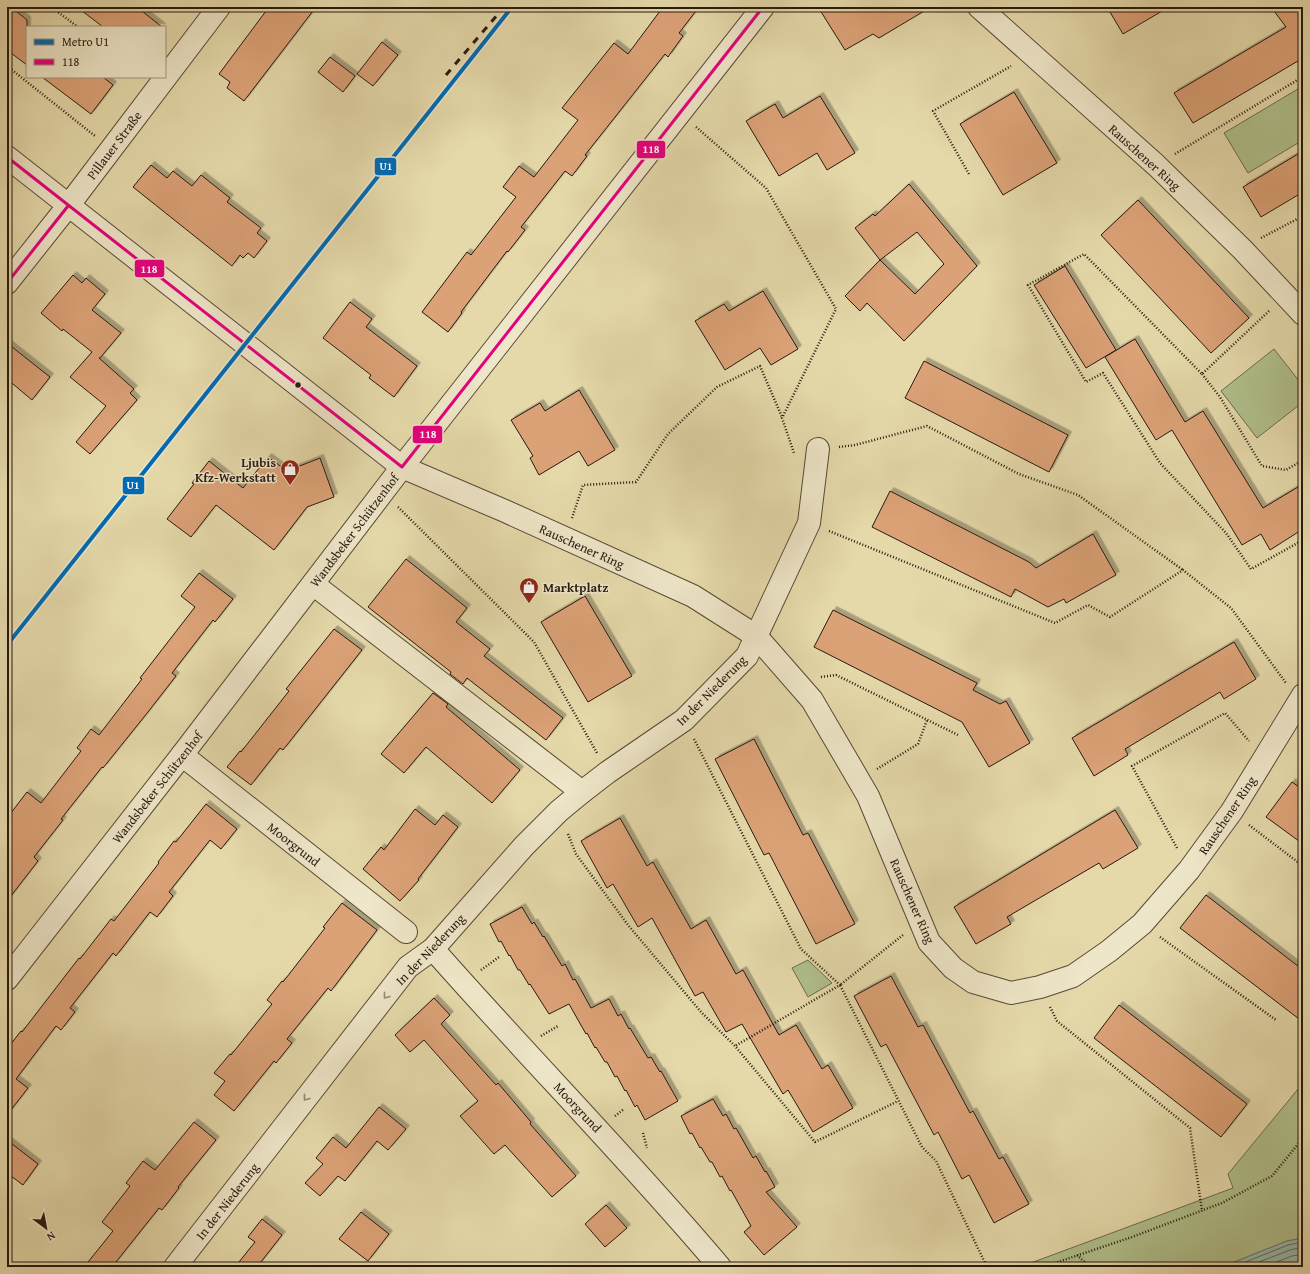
<svg xmlns="http://www.w3.org/2000/svg" width="1310" height="1274" font-family="'Gentium Book Plus',serif">
<style>
.green{fill:#b0c08c;stroke:#6c6c4e}
.water{fill:#96baab;stroke:#6a7a6d}
.lines{fill:none;stroke-linecap:round;stroke-linejoin:round}
.shore{stroke:#606a5e;stroke-width:1}
.building{fill:#dca277;stroke:#291910;fill-rule:evenodd;filter:url(#shadow)}
.minor-casing{stroke:#584936;stroke-width:24}
.path{stroke:#291910;stroke-width:2.5;stroke-dasharray:1 2;stroke-linecap:butt}
.minor{stroke:#eee6c8;stroke-width:22}
.rail{stroke:#291910;stroke-width:3;stroke-dasharray:7 7;stroke-linecap:butt}
.bus-1-casing{stroke:#eee6c8;stroke-width:6}
.bus-1{stroke:#e5007d;stroke-width:3}
.metro-1-casing{stroke:#eee6c8;stroke-width:7}
.metro-1{stroke:#006ab3;stroke-width:4}
.oneway{stroke:#958a75}
.bus-dot{fill:#291910;stroke:#eee6c8;stroke-width:1.5}
.labels{text-anchor:middle;stroke-width:3;stroke-linejoin:round;paint-order:stroke}
.street-label{font-size:13px;fill:#291910;stroke:#eee6c8}
.poi-label{font-size:13px;font-weight:bold;fill:#291910;stroke:#eee6c8;text-anchor:end}
.line-badge{stroke:#eee6c8;stroke-width:1.5}
.badge-label{font-size:11px;text-anchor:middle;font-weight:bold;fill:#fff}
</style>
<defs>
<filter id="shadow"><feDropShadow dx="3.5" dy="-3.5" stdDeviation="0" flood-color="#0004"/></filter>
</defs>
<rect width="100%" height="100%" fill="#e5d9aa"/>
<filter id="stains"><feTurbulence type="fractalNoise" baseFrequency=".005" numOctaves="4"/><feColorMatrix values="0 0 0 0 .2 0 0 0 0 .09 0 0 0 0 .02 0 0 0 .5 -.17"/></filter>
<radialGradient id="worn" r=".72"><stop offset=".6" stop-color="#630" stop-opacity="0"/><stop offset="1" stop-color="#630" stop-opacity=".3"/></radialGradient>
<g class="green">
<polygon points="1303,86 1303,140 1248,173 1224,133"/>
<polygon points="1274,349 1303,386 1303,402 1257,438 1221,391"/>
<polygon points="808,960 832,983 808,997 792,968"/>
<polygon points="1303,1083 1303,1238 1287,1241 1222,1267 1020,1267 1233,1188 1228,1174"/>
</g>
<polygon class="water" points="1303,1238 1303,1267 1222,1267 1287,1241"/>
<g class="lines">
<g class="shore">
<polyline points="1233,1267 1288,1245 1303,1242"/>
<polyline points="1246,1267 1290,1250 1303,1247"/>
<polyline points="1263,1267 1292,1256 1303,1254"/>
</g>
</g>
<g class="building">
<polygon points="7,7 11,7 27,20 27,65 7,50"/>
<polygon points="77,7 137,7 162,27 103,27"/>
<polygon points="269,7 316,7 244,101 227,88 230,82 219,74"/>
<polygon points="663,7 699,7 679,33 683,36 668,57 665,54 585,155 587,156 572,176 565,171 521,227 525,230 508,252 507,251 461,312 462,313 448,332 422,312 467,252 471,255 516,197 503,187 519,166 534,177 578,120 562,108 614,43 628,54"/>
<polygon points="818,7 931,7 879,38 873,34 845,50"/>
<polygon points="1107,7 1169,7 1123,34"/>
<polygon points="1271,7 1303,7 1303,58 1193,123 1174,93 1286,27"/>
<polygon points="382,42 398,55 373,86 357,74"/>
<polygon points="330,57 355,76 343,92 318,72"/>
<polygon points="42,77 103,77 113,85 91,114"/>
<polygon points="1014,92 1057,163 1003,195 960,124"/>
<polygon points="820,96 855,153 827,170 817,153 779,176 746,121 775,104 783,118"/>
<polygon points="1303,151 1303,192 1261,217 1243,187"/>
<polygon points="151,165 167,178 173,171 192,186 201,175 230,198 227,202 261,228 257,233 267,241 254,258 248,253 243,258 240,255 232,266 133,187"/>
<path d="M909,184L977,266L904,341L867,303L860,311L845,296L880,260L855,228L873,214L875,216ZM917,232L944,264L915,294L880,260Z"/>
<polygon points="1138,200 1249,318 1211,353 1101,235"/>
<polygon points="1065,266 1116,350 1086,368 1034,285"/>
<polygon points="73,275 82,283 86,278 105,294 92,310 121,333 100,358 99,358 134,389 130,393 137,400 90,454 76,442 106,406 70,377 92,352 63,329 62,331 41,313"/>
<polygon points="763,291 798,349 771,365 760,348 725,370 695,321 724,304 729,311"/>
<polygon points="350,302 372,319 366,327 417,366 394,397 369,378 371,375 323,338"/>
<polygon points="1135,339 1185,422 1203,411 1263,508 1303,484 1303,529 1270,550 1261,534 1242,545 1172,430 1156,440 1105,357"/>
<polygon points="7,343 50,377 32,400 7,379"/>
<polygon points="924,361 1068,435 1049,472 905,398"/>
<polygon points="579,390 615,450 588,466 579,451 539,475 530,458 533,456 511,420 540,403 545,411"/>
<polygon points="268,457 287,471 320,458 334,497 307,507 274,550 216,505 191,537 167,519 194,484 192,483 209,461 243,488"/>
<polygon points="890,491 1029,562 1036,568 1093,534 1116,575 1066,603 1064,599 1048,607 1015,589 1011,597 872,527"/>
<polygon points="406,559 467,608 456,622 490,649 484,656 563,718 546,740 467,678 463,684 450,674 451,672 368,607"/>
<polygon points="199,573 233,599 215,622 213,620 172,673 176,676 148,712 103,768 102,767 61,819 63,820 34,857 38,861 7,901 7,818 27,792 41,803 81,751 77,748 91,729 99,735 142,679 140,678 195,607 181,596"/>
<polygon points="585,596 632,676 588,702 541,622"/>
<polygon points="833,610 977,683 973,690 1000,704 1006,701 1030,743 989,767 962,722 814,647"/>
<polygon points="334,629 362,650 283,750 280,748 251,785 227,767 240,751 241,752 289,691 286,689"/>
<polygon points="1234,642 1256,679 1224,699 1220,692 1125,749 1128,755 1094,776 1072,738"/>
<polygon points="433,693 448,704 446,707 520,770 492,803 426,747 404,773 381,754"/>
<polygon points="754,739 803,835 808,833 855,924 816,944 769,853 764,855 715,759"/>
<polygon points="1292,782 1303,790 1303,844 1266,817"/>
<polygon points="206,804 237,829 221,849 210,840 169,892 173,896 157,917 150,912 116,956 113,953 70,1008 75,1012 61,1030 56,1026 16,1079 28,1088 7,1115 7,1049 21,1031 22,1032 79,958 80,959 111,919 114,921 159,863 158,862 174,841 176,842"/>
<polygon points="415,809 435,825 443,815 458,827 418,879 419,880 400,901 363,869 381,847 384,850"/>
<polygon points="1115,810 1138,848 1103,869 1099,863 1007,917 1011,924 976,944 954,907"/>
<polygon points="620,818 647,866 653,862 691,929 706,920 736,974 743,970 779,1035 796,1025 822,1069 828,1065 853,1108 813,1132 788,1090 783,1094 742,1024 726,1032 703,992 695,996 652,918 638,927 613,884 607,888 581,841"/>
<polygon points="1206,895 1303,970 1303,1022 1180,928"/>
<polygon points="342,903 377,930 331,991 328,988 287,1039 292,1043 276,1063 274,1061 234,1111 214,1095 225,1081 214,1073 230,1054 231,1055 272,1004 267,1000 282,981 283,982 325,928 323,927"/>
<polygon points="522,907 532,924 534,922 543,937 544,936 562,966 565,964 573,980 575,979 591,1008 609,999 618,1016 621,1014 629,1029 630,1028 648,1058 651,1057 660,1072 661,1071 678,1101 645,1120 637,1105 635,1107 626,1090 625,1091 617,1076 615,1077 607,1062 605,1062 596,1047 595,1048 587,1033 586,1034 569,1004 549,1014 530,984 529,985 520,970 518,970 510,955 509,956 501,941 499,942 490,924"/>
<polygon points="891,976 918,1027 923,1025 970,1113 973,1111 999,1159 1003,1157 1029,1204 994,1223 969,1175 962,1179 938,1132 934,1135 886,1044 881,1047 854,996"/>
<polygon points="434,998 450,1015 441,1024 496,1085 498,1083 531,1122 530,1124 576,1176 552,1197 505,1145 494,1154 460,1116 478,1101 424,1040 410,1052 395,1035"/>
<polygon points="1119,1005 1247,1104 1221,1137 1094,1038"/>
<polygon points="713,1099 723,1116 726,1114 734,1129 736,1128 753,1158 756,1156 765,1172 766,1171 775,1187 766,1192 797,1227 764,1255 744,1232 751,1226 731,1190 730,1191 722,1176 720,1177 712,1162 710,1162 701,1147 700,1148 692,1133 690,1134 681,1116"/>
<polygon points="379,1107 406,1129 388,1150 377,1141 345,1181 338,1176 320,1196 305,1183 323,1164 316,1158 333,1137 346,1148"/>
<polygon points="194,1122 216,1140 178,1187 179,1188 162,1210 159,1208 112,1267 84,1267 113,1231 102,1222 130,1186 126,1183 143,1161 155,1170"/>
<polygon points="7,1140 38,1164 23,1185 7,1173"/>
<polygon points="606,1205 627,1228 605,1247 585,1224"/>
<polygon points="361,1212 389,1234 368,1261 339,1239"/>
<polygon points="262,1219 282,1235 257,1267 235,1267 255,1242 248,1237"/>
</g>
<g class="lines">
<g class="minor-casing">
<g id="minor">
<polyline points="979,7 1156,165 1242,249 1303,314"/>
<polyline points="7,157 402,467 505,511 693,596 756,636 812,700 868,796 929,942 953,968 973,982 1011,993 1040,987 1073,976 1109,951 1142,924 1189,870 1232,811 1303,695"/>
<polyline points="7,283 68,206 219,7"/>
<polyline points="313,584 582,792"/>
<polyline points="182,755 406,932"/>
<path d="M433,949C527,1056 628,1158 720,1267"/>
<polyline points="7,979 182,755 402,467 763,7"/>
<polyline points="175,1267 408,967 433,949 524,846 559,811 582,792 608,772 684,720 747,656 809,523 818,449"/>
</g>
</g>
<g class="path">
<polyline points="51,7 78,27"/>
<polyline points="181,7 188,12"/>
<polyline points="7,66 95,136"/>
<polyline points="696,127 766,188 836,309 782,418 794,453"/>
<polyline points="1175,154 1299,79"/>
<polyline points="969,174 933,111 1011,66"/>
<polyline points="1261,238 1303,216"/>
<polyline points="1269,311 1202,374 1084,254 1028,285 1086,382 1103,373 1160,463 1226,533 1251,569 1303,540"/>
<polyline points="1202,374 1220,397 1262,466 1286,470 1303,460"/>
<polyline points="839,447 855,445 927,426 1019,474 1078,495 1183,570"/>
<polyline points="398,507 534,642 597,753"/>
<polyline points="572,518 583,485 636,482 668,434 717,387 760,366 782,417"/>
<polyline points="829,531 1055,623 1088,605 1110,617 1183,570 1231,608 1286,683"/>
<polyline points="821,677 836,675 958,735"/>
<polyline points="694,739 801,949 840,985 735,1046"/>
<polyline points="877,769 918,744 927,720"/>
<polyline points="1249,825 1303,866"/>
<polyline points="568,834 576,854 628,925 701,1012 735,1046 815,1142 898,1101"/>
<polyline points="1177,848 1132,766 1225,713 1249,741"/>
<polyline points="903,935 840,985 922,1147 936,1161 987,1267"/>
<polyline points="1160,937 1276,1020"/>
<polyline points="481,970 499,957"/>
<polyline points="1050,1007 1057,1021 1190,1128 1202,1211"/>
<polyline points="541,1036 558,1026"/>
<polyline points="615,1116 624,1109"/>
<polyline points="643,1133 647,1148"/>
<polyline points="1077,1255 1090,1267"/>
<polyline points="1043,1267 1132,1237 1222,1203 1272,1176 1303,1138"/>
</g>
<use href="#minor" class="minor"/>
<polyline class="rail" points="446,75 504,7"/>
<g class="bus-1-casing">
<g id="bus-1">
<polyline points="7,157 402,467 763,7"/>
<polyline points="7,283 68,206"/>
</g>
</g>
<use href="#bus-1" class="bus-1"/>
<g class="metro-1-casing">
<polyline id="metro-1" points="7,645 512,7"/>
</g>
<use href="#metro-1" class="metro-1"/>
</g>
<defs><path id="oneway-chevron" d="M-2-3.5L2.5 0L-2 3.5" fill="none" stroke-width="1.6" stroke-linecap="round" stroke-linejoin="round"/></defs>
<g class="oneway">
<use href="#oneway-chevron" transform="translate(386 996) rotate(128)"/>
<use href="#oneway-chevron" transform="translate(306 1098) rotate(128)"/>
</g>
<defs>
<g id="shop-pin" transform="scale(1)"><path d="M0 17L-7.5 6A9.5 9.5 0 1 1 7.5 6Z" fill="#8f2418" stroke="#eee6c8"/><path d="M-5-2.5h2.3a2.7 3.5 0 0 1 5.4 0H5L5.5 6h-11ZM-1.5-2.5h3a1.5 2.3 0 0 0-3 0Z" fill="#fff"/></g>
</defs>
<g fill-rule="evenodd">
<use href="#shop-pin" x="290" y="469"/>
<use href="#shop-pin" x="529" y="587"/>
</g>
<circle class="bus-dot" cx="298" cy="385" r="3.5"/>
<g class="labels">
<g class="street-label">
<text transform="translate(114 145) rotate(-53)" y="5">Pillauer Straße</text>
<text transform="translate(1145 157) rotate(42)" y="5">Rauschener Ring</text>
<text transform="translate(354 530) rotate(-53)" y="5">Wandsbeker Schützenhof</text>
<text transform="translate(582 546) rotate(24)" y="5">Rauschener Ring</text>
<text transform="translate(711 690) rotate(-45)" y="5">In der Niederung</text>
<text transform="translate(157 787) rotate(-52)" y="5">Wandsbeker Schützenhof</text>
<text transform="translate(1227 815) rotate(-56)" y="5">Rauschener Ring</text>
<text transform="translate(294 844) rotate(38)" y="5">Moorgrund</text>
<text transform="translate(913 901) rotate(66)" y="5">Rauschener Ring</text>
<text transform="translate(430 949) rotate(-46)" y="5">In der Niederung</text>
<text transform="translate(578 1107) rotate(47)" y="5">Moorgrund</text>
<text transform="translate(227 1201) rotate(-52)" y="5">In der Niederung</text>
</g>
<g class="poi-label">
<text x="276" y="467">Ljubis<tspan x="276" dy="15">Kfz-Werkstatt</tspan></text>
<text x="543" y="592" text-anchor="start">Marktplatz</text>
</g>
</g>
<g class="line-badge">
<rect x="636" y="140" width="30" height="19" rx="4" fill="#e5007d"/>
<rect x="374" y="157" width="23" height="19" rx="4" fill="#006ab3"/>
<rect x="134" y="259" width="31" height="19" rx="4" fill="#e5007d"/>
<rect x="412" y="425" width="31" height="19" rx="4" fill="#e5007d"/>
<rect x="122" y="476" width="23" height="19" rx="4" fill="#006ab3"/>
</g>
<g class="badge-label">
<text x="651" y="153">118</text>
<text x="386" y="170">U1</text>
<text x="149" y="273">118</text>
<text x="428" y="438">118</text>
<text x="133" y="489">U1</text>
</g>
<rect width="1310" height="1274" fill="none" stroke="#e5d9aa" stroke-width="24"/>
<rect x="8" y="8" width="1294" height="1258" fill="none" stroke="#291910" stroke-width="2"/>
<rect x="12" y="12" width="1286" height="1250" fill="none" stroke="#291910"/>
<rect x="26" y="26" width="140" height="52" fill="#eee6c8" stroke="#9f947e"/>
<rect x="34" y="39" width="20" height="6" fill="#006ab3" stroke="#9f947e"/>
<text x="62" y="46" font-size="12" fill="#291910">Metro U1</text>
<rect x="34" y="59" width="20" height="6" fill="#e5007d" stroke="#9f947e"/>
<text x="62" y="66" font-size="12" fill="#291910">118</text>
<g transform="translate(46 1228) rotate(148)" stroke="#eee6c8" stroke-width="3" paint-order="stroke">
<path d="M0-3L7 15L0 10L-7 15Z" fill="#291910"/>
<text y="-6" font-size="11" font-weight="bold" text-anchor="middle" fill="#291910">N</text>
</g>
<rect width="100%" height="100%" filter="url(#stains)"/>
<rect width="100%" height="100%" fill="url(#worn)"/>
</svg>
